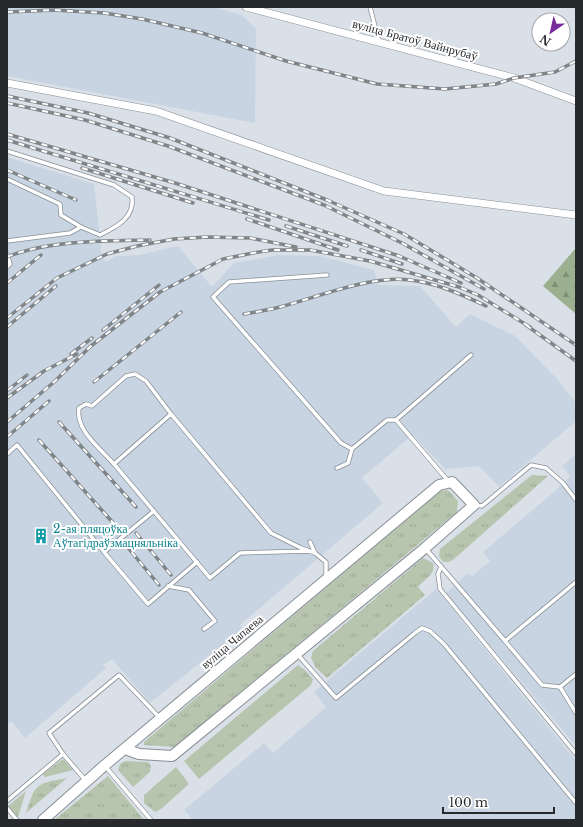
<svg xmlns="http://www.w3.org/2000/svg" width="583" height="827" font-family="'Libre Baskerville',serif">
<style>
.built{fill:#c8d4e2}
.grass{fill:url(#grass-tufts)}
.forest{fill:url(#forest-firs)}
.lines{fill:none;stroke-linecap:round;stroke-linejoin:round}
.lane-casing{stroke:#899097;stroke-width:5}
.street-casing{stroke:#899097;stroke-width:8}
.secondary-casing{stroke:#899097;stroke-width:12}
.lane{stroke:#fff;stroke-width:3.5}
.street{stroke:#fff;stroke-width:7}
.secondary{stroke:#fff;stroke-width:10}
.rail-casing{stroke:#80858a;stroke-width:3.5}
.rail{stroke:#fff;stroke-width:2;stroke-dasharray:6;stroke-linecap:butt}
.labels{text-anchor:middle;stroke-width:4;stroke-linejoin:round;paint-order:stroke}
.street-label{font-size:12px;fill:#27292c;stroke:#fff}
.culture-label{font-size:12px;fill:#0d838f;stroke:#fff;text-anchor:start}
</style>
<defs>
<pattern id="grass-tufts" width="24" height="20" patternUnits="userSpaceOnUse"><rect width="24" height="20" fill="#b7c5af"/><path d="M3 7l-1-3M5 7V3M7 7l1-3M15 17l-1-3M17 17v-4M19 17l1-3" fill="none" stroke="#9da997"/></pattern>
<pattern id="forest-firs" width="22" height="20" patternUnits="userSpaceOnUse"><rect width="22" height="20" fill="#9cb090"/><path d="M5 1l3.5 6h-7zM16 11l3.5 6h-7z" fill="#7f8f76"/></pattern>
</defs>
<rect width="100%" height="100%" fill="#d9e0e8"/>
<g class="built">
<polygon points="7,7 213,7 242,15 256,29 255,123 7,76"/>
<polygon points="7,157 94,184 102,257 106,262 116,256 139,255 178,246 212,287 234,263 279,255 319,256 374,270 378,285 420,286 456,327 470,314 515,336 559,381 576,403 576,421 499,487 479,466 445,469 414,436 410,437 362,478 383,503 240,625 242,629 150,703 112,659 103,665 106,668 25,738 11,721 7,724"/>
<polygon points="576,454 576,746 446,593 468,573 472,576 490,561 483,552 554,492 570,476 562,466"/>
<polygon points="436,589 576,761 576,820 193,820 184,810 264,743 273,753 326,707 314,692"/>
</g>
<g class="grass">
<polygon points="532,475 548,476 453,560 448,562 443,562 439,556 440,549"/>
<polygon points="447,490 450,492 458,501 457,512 175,747 144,745 144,742 440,491"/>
<path d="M423,558L433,563C436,574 425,579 418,587L425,595L327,678L316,668L311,658L313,651Z"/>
<polygon points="298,665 306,671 313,679 311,685 199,779 184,761"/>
<polygon points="63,759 73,770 45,777 43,774"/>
<polygon points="125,761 148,762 151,766 150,772 133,787 118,770 120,764"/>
<polygon points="176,767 189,784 161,809 155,812 144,803 144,795"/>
<polygon points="108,776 144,820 54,820"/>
<path d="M67,778L26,813C36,782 36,784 67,778Z"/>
<polygon points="26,791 18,817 8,806"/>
</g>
<polygon class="forest" points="576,248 576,314 543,286"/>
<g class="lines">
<g class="lane-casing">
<g id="lane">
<polyline points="370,7 379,42"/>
<path d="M7,151L114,185L132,197C135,218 116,227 100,235L81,227L61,215L60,204L7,179"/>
<polyline points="7,241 70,233 81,227"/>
<polyline points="7,254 10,264 7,267"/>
<polyline points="327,275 229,282 213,297 341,443 352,449"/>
<polyline points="7,454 17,445 104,552 154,511"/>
<path d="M114,464C100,448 75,430 79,408L86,404L92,406L126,376L135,374L146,381L171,414"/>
<polyline points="337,468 348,463 352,449 387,420 396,420"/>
<polyline points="449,482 396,420 471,355"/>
<polyline points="475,505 482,506 531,465 546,468 563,483 576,500"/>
<polyline points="310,542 315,553 326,562 326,578"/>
<polyline points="426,549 505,641"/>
<polyline points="310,551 240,553 210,578 114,464 171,414 271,533 301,548 315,553"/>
<polyline points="104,552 148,604 197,562"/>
<polyline points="441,567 438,574 440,589 576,754"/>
<polyline points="168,586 189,590 215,621 204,629"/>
<polyline points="298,655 336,698 415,633 422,628 430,631 444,644 576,803"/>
<polyline points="560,687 542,685 505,641 576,582"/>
<polyline points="576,713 560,687 576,674"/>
<polyline points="63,754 49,733 119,675 160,718"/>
<polyline points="105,766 151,820"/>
<polyline points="7,801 63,754 86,781"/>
<polyline points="7,808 17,820"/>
</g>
</g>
<g class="street-casing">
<g id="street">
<polyline points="246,7 514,78 576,101"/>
<polyline points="7,83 156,111 384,191 576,215"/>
</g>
</g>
<g class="secondary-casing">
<polyline id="secondary" points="43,820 105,765 439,485 452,482 474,505 425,548 172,756 139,754 125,749"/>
</g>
<use href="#lane" class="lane"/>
<use href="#street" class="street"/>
<use href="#secondary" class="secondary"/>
<g class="rail-casing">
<g id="rail">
<polyline points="7,12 54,10 104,13 142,19 202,33 286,61 377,84 445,89 496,84 514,78 555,72 576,61"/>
<polyline points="7,96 88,113 170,138 327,200 404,234 477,278 576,345"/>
<polyline points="7,103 85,120 168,146 324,205 402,243 484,289"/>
<polyline points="7,134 175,183 399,256 461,283"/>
<polyline points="7,140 269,220"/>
<polyline points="82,168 193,203"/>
<polyline points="7,170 76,200"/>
<polyline points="247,219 338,250"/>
<polyline points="286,226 347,246"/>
<polyline points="361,250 402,264"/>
<path d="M7,257C48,240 106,241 150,240"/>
<polyline points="7,283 41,255"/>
<path d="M244,314C256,312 268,310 280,307C322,296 374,273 417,281C441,285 465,296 486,306"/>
<polyline points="7,318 57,278 107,254 137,246 174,239 207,237 250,238 296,247"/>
<polyline points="526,325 576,361"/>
<polyline points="7,327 56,286"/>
<polyline points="103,330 159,285"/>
<polyline points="71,354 92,338"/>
<polyline points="94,382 181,312"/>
<polyline points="8,390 27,375"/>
<polyline points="7,398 44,371 77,354"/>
<polyline points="7,422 54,382 91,346 160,292 223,259 253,253 272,250 310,250 370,261 459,287 478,295 530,327"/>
<polyline points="59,422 136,507"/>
<polyline points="7,437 49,401"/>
<polyline points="39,440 115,525"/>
<polyline points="136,533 171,575"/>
<polyline points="124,543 159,585"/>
</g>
</g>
<use href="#rail" class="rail"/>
</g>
<defs>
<g id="building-bare" transform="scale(1.2)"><path d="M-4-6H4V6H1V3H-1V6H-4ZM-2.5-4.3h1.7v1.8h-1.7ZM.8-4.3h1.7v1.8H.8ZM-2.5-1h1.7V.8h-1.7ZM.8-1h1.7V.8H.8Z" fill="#0f9aa8" stroke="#fff" stroke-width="2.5" paint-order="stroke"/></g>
</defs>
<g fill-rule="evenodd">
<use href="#building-bare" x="41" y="536"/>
</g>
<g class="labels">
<g class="street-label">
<text transform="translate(415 40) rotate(15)" y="4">вуліца Братоў Вайнрубаў</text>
<text transform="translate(232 642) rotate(-40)" y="4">вуліца Чапаева</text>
</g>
<g class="culture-label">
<text x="53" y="533">2-ая пляцоўка<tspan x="53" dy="14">Аўтагідраўзмацняльніка</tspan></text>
</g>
</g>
<rect width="583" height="827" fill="none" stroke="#27292c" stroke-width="16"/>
<g transform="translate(551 32) rotate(214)"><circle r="19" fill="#ffffff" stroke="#a9a9ab"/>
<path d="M0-3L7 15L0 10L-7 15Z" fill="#792b9d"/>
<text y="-6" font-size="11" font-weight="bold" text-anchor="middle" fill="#27292c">N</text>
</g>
<path d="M443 807v6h111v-6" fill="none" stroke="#27292c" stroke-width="2"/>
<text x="449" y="807" font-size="12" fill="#27292c" stroke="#ffffff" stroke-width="3" paint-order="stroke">100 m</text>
</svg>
